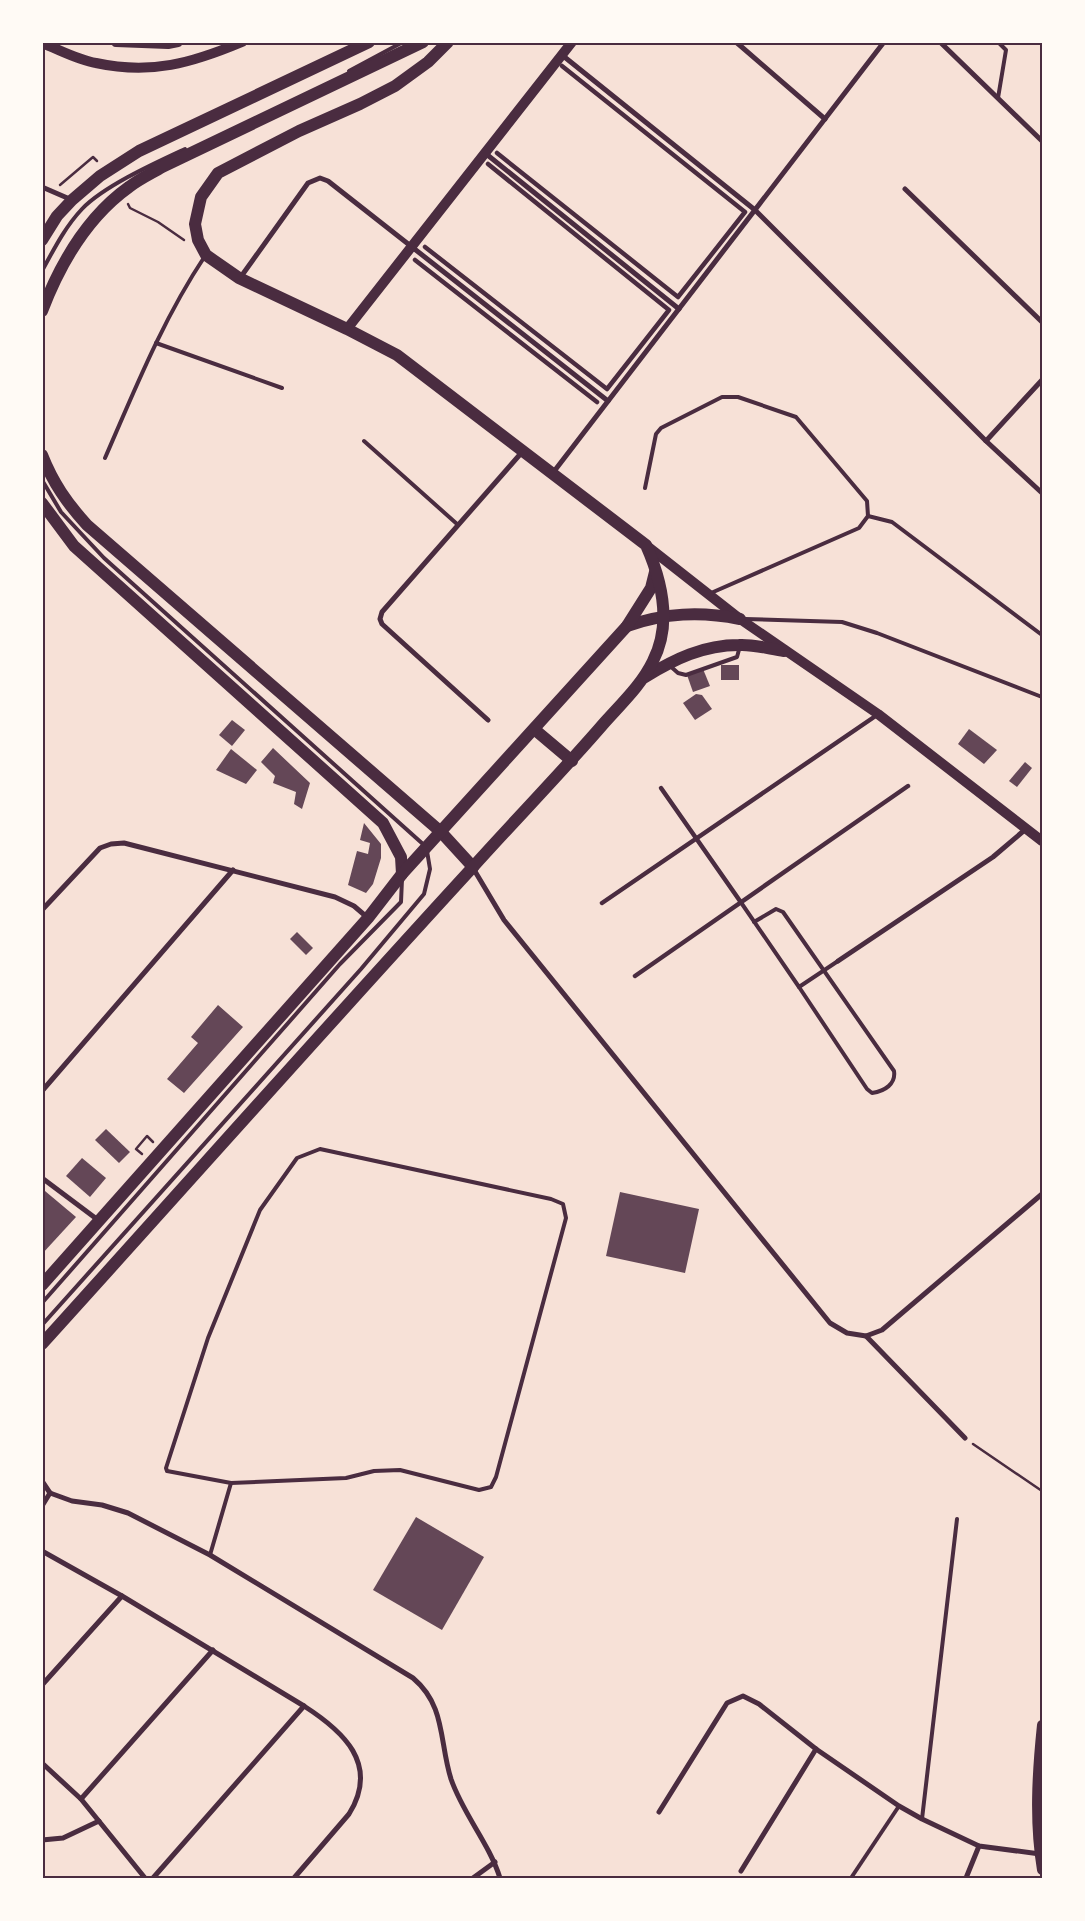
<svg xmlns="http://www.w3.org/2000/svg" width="1085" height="1921" font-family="Rubik,sans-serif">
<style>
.building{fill:#644757}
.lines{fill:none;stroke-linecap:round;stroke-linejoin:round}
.path{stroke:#4a2c40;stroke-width:2.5}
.service{stroke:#4a2c40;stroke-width:4}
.pedestrian{stroke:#4a2c40;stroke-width:4.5}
.minor{stroke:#4a2c40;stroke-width:5}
.secondary{stroke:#4a2c40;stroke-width:10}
.primary{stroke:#4a2c40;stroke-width:12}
.neatline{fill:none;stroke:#4a2c40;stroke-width:2}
</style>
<rect width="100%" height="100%" fill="#f7e1d7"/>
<g class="building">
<rect x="721" y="665" width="18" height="15"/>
<polygon points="703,669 710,686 693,692 687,675"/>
<polygon points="696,694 702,695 712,709 695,720 683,703"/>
<polygon points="232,720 245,730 232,746 219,735"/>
<polygon points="969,729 997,750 984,764 958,744"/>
<polygon points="273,748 310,783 302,809 294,804 296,792 273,783 275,776 261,762"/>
<polygon points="231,749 257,770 246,784 216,770"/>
<polygon points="1025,762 1032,768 1017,787 1009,781"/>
<polygon points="364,823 381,844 381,858 373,884 366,893 348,885 357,851 368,854 370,843 360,840"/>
<polygon points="297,932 313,948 306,955 290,939"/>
<polygon points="218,1005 243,1027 184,1093 167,1079 198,1043 191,1037"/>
<polygon points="106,1129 130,1152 119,1163 95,1140"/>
<polygon points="82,1158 106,1178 90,1197 66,1176"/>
<polygon points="45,1191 76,1217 42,1254 42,1194"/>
<polygon points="620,1192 699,1209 685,1273 606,1256"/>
<polygon points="416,1517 484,1557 442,1630 373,1590"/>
</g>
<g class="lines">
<g class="path">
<polyline points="60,185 93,157 97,161"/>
<polyline points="128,204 130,208 158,222 184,240"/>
<polyline points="142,1154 136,1149 147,1136 153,1142"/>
<polyline points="973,1444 1042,1491"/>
</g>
<g class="service">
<polyline points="998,42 1006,50 998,98"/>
<polyline points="349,71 403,42"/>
<path d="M42,271C54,249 65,227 82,209C104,186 155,163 185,149"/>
<polyline points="156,343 282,388"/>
<polyline points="364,441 457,524"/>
<path d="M105,458C135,389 163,319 205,256"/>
<polyline points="42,480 61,512 104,558 424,845"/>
<polyline points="645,488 656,434 661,428 722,397 738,397 796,417 867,501 868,516 859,528 711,593"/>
<polyline points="868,516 892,522 1042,635"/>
<polyline points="745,619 842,622 877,633 1042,697"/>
<polyline points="669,665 678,673 686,675 737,657 740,646"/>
<polyline points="740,901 799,987 838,961"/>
<path d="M754,922L776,909L783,912L894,1071C896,1084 885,1091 872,1093L867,1089L799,987"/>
<polygon points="320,1149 551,1199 563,1204 566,1218 496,1477 491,1487 479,1490 400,1470 374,1471 346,1478 231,1483 167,1471 166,1468 208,1338 260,1210 297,1158"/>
<polyline points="42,1303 340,964 401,902 402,879"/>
<polyline points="42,1325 361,969 424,894 430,869 427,851"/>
<polyline points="210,1555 231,1483"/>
<polyline points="922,1819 957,1519"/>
<polyline points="851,1878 899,1806"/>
</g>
<g class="pedestrian">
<polyline points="497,153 678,297 745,212 562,66"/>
<polyline points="425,247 607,389 669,310 488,164"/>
<polyline points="415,260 597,402"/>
<polyline points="661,788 740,901"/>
<polyline points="602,903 877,715"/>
<polyline points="635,976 908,786"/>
</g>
<g class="minor">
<polyline points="736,42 825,119"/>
<polyline points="940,42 1042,141"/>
<polyline points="562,55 755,210 986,441 1042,493"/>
<polyline points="485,153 679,309"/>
<polyline points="42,187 72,200"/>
<polyline points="905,189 1042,322"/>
<polyline points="240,278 308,183 320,178 328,181 608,401"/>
<polyline points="986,441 1042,380"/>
<polyline points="552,474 884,42"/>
<polyline points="488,720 382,624 380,619 382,612 523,451"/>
<polyline points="473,868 504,920 830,1323 847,1333 866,1336 965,1438"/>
<polyline points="42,910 100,848 111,844 124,843 335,897 354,906 368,918"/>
<polyline points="838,961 993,857 1027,828"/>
<polyline points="42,1091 233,870"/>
<polyline points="42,1178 98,1220"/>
<polyline points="866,1336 882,1330 1042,1194"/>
<polyline points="42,1481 50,1493"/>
<path d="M50,1493L72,1501L102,1505L128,1513L210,1555L413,1678C446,1706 439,1741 451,1779C463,1814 489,1843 500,1878"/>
<polyline points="42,1506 50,1493"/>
<path d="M42,1551L122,1596L304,1706C343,1731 380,1764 349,1814L294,1878"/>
<polyline points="42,1685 122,1596"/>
<polyline points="42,1763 81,1799 145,1878"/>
<polyline points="81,1799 213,1650"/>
<polyline points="659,1812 727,1703 743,1696 759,1704 816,1749 899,1806 922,1819 979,1846 1040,1854"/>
<polyline points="42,1840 63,1838 99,1821"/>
<polyline points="741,1871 816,1749"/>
<polyline points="153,1878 304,1706"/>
<polyline points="473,1878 495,1862"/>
<polyline points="966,1878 979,1846"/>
</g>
<g class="secondary">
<polyline points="116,42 168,44 178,42"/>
<path d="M42,43C60,50 78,60 96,63C151,75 192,63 242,42"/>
<polyline points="347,329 572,42"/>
<polyline points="647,546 740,619 878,714 1042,841"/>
<path d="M1042,1725C1037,1773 1034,1822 1042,1870"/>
</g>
<g class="primary">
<polyline points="42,240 57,216 72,200 100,176 139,151 369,42"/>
<path d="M42,311C60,264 87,217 129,187C139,179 152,173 162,167L423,42"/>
<path d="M42,455C53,483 67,503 87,525L441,832L473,867"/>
<polyline points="42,503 74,546 383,823 401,857 402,874"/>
<path d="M627,626C665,613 700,611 740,619"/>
<path d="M645,677C675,659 703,645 739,645C753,644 770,649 784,651"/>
<polyline points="534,729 572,761"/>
<polyline points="42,1285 368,918 402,874 627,626 651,588 655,572"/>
<path d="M42,1344C185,1186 327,1026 472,868C516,819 562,772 605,722C622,703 642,684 653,661C672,624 662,581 646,545L397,355L347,329L239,278L206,255L198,240L195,224L201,197L218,173L299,131L360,104L395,86L428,62L448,42"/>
</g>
</g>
<rect width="1085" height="1921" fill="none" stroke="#fffaf5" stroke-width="88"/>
<rect x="44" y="44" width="997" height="1833" class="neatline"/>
</svg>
